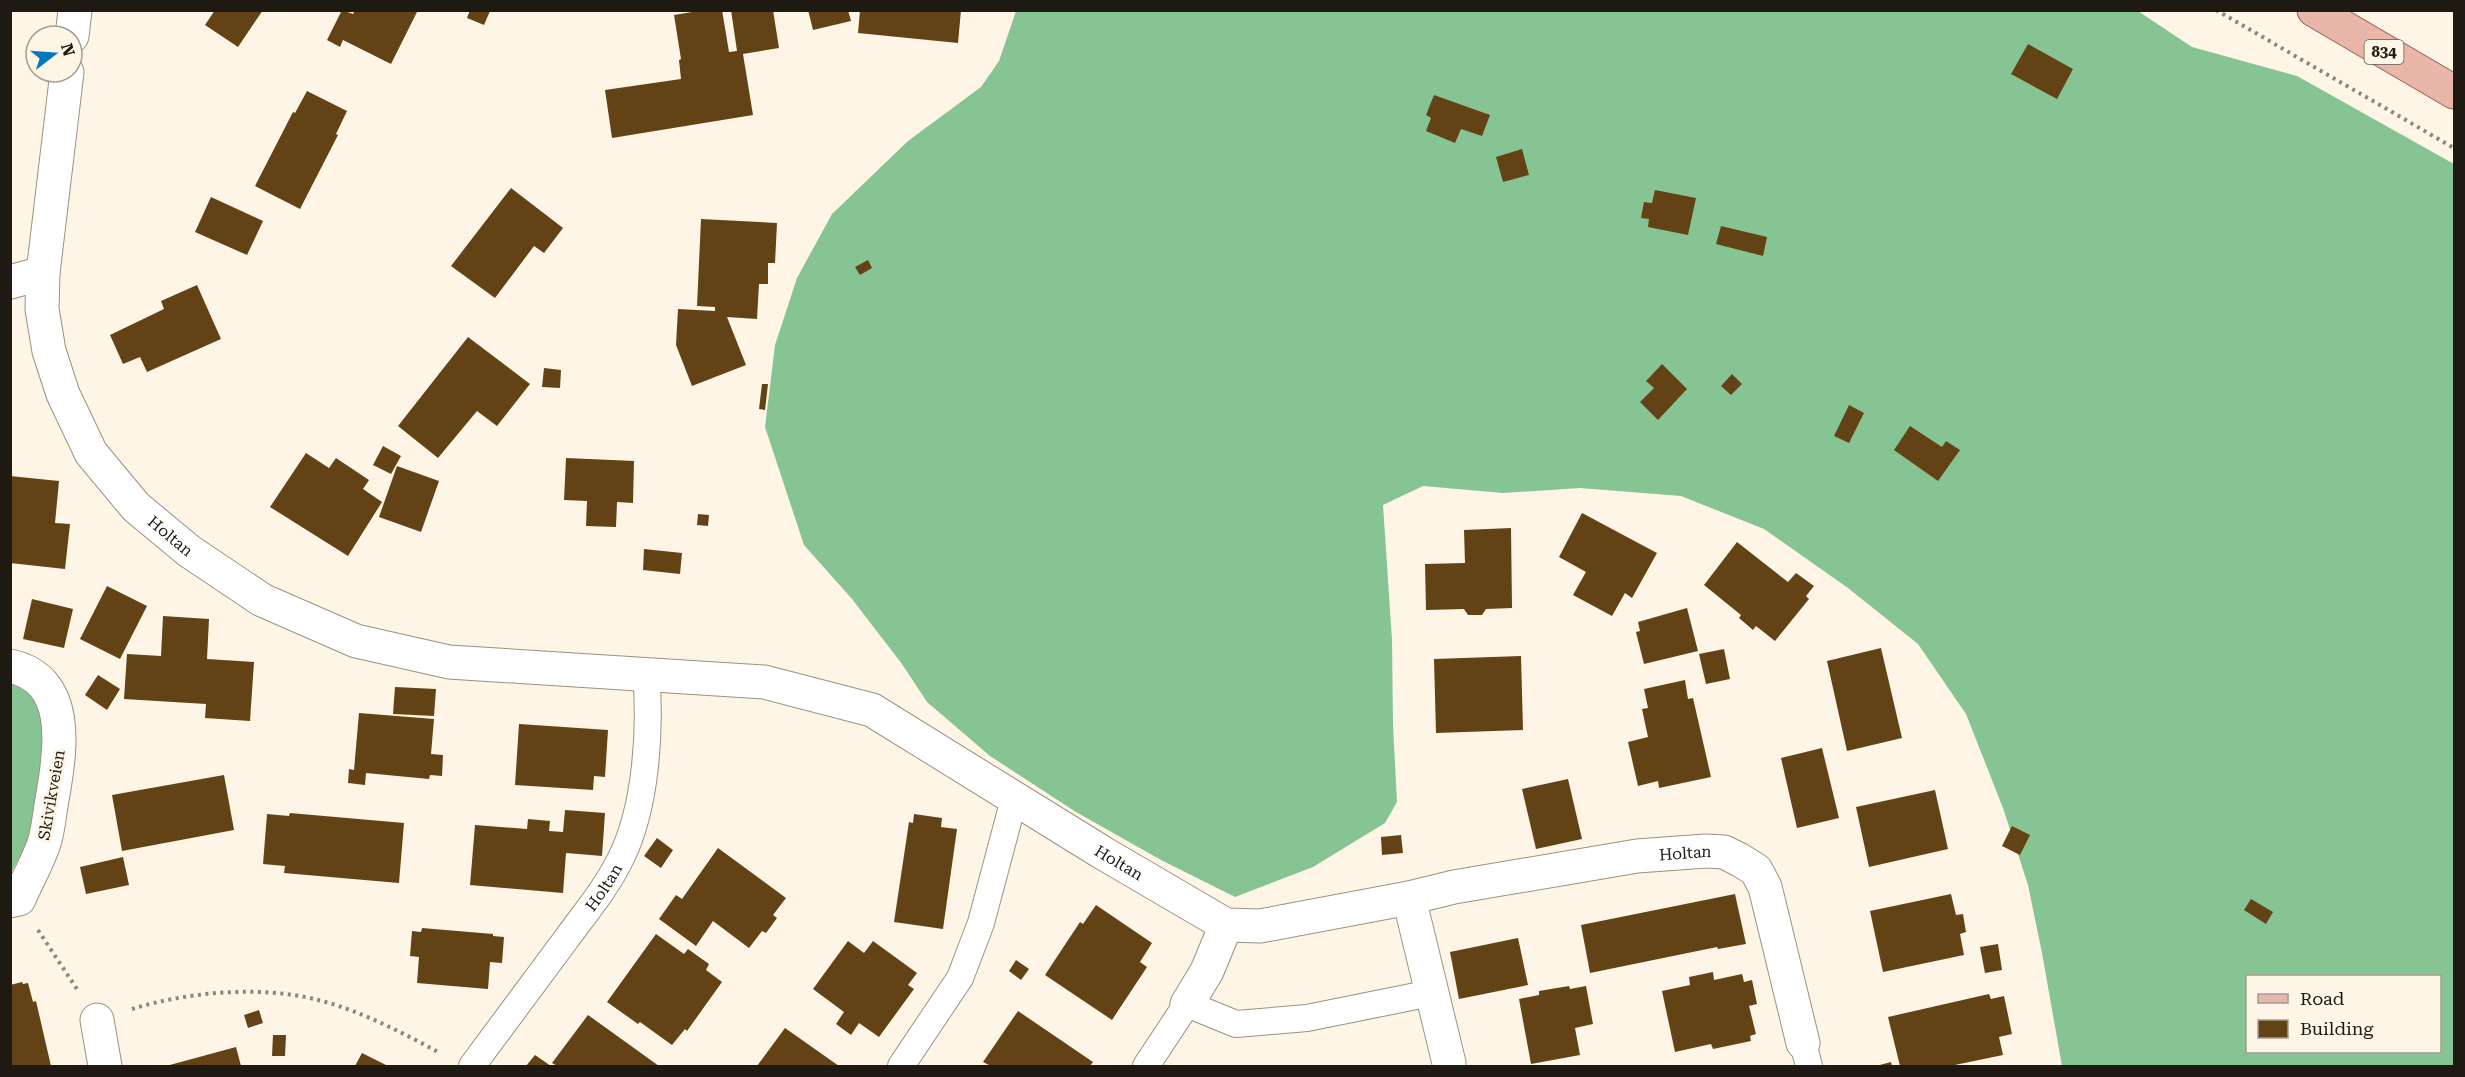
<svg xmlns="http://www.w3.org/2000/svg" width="2465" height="1077" font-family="'Roboto Serif',serif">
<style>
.forest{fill:#87c494;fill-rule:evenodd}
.building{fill:#634316}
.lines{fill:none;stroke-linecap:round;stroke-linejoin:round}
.service-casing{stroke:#9c9180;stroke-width:28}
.minor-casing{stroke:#9c9180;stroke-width:35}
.primary-casing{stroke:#986150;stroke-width:35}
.path{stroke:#8c867b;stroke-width:4;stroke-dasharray:3 4.5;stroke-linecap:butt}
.service{stroke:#fff;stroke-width:26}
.minor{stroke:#fff;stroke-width:33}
.primary{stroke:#e9b7aa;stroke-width:33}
.labels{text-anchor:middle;stroke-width:6;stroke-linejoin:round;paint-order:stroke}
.shield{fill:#fef5e6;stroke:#615c52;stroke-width:1.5}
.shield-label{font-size:15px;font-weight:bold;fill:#1e1a13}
.street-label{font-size:16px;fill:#1e1a13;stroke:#fef5e6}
</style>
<rect width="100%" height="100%" fill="#fef5e6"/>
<g class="forest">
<path d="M1016,11H2138L2192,47L2297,76L2454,164V1066H2062L2042,953L2028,885L2003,808L1966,714L1918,644L1848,588L1764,529L1681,496L1580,488L1503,493L1423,486L1383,505L1392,640L1393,725L1397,802L1385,823L1313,867L1235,897L1161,860L1076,812L990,756L927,702L902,664L852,599L804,545L765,427L775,345L797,278L832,214L908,141L981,87L999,61ZM2248,976H2440V1052H2248Z"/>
<polygon points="11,677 25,683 48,725 32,835 11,873"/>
</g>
<g class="building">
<polygon points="215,10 263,10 238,47 205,25"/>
<polygon points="342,10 353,14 355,10 418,10 391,64 343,40 340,47 327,40"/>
<polygon points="470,10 490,11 484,25 467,18"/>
<polygon points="704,10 722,10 729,52 737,51 731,10 773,10 779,48 743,54 753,115 612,138 605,90 681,79 679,60 681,59 674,15"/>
<polygon points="808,10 848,10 851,21 813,30"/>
<polygon points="860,10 961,10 958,43 858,33"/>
<polygon points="2028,44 2073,69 2057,99 2011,74"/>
<polygon points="307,91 347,111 336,134 338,135 300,209 255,186 293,112 295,113"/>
<polygon points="1434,95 1490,115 1482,136 1461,129 1455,143 1426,131 1431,118 1426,115"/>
<polygon points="1522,149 1529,175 1503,182 1496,157"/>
<polygon points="511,188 563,228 544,253 534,246 495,298 451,266"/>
<polygon points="1655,190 1696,198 1688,235 1648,227 1649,219 1641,218 1644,202 1652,203"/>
<polygon points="211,197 263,221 247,255 195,232"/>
<polygon points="701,219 777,223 775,263 768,263 768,284 759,284 757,319 727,317 746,365 692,386 676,345 678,309 715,311 715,307 697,306"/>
<polygon points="1721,226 1767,237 1763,256 1716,244"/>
<polygon points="868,260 872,268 860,275 855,267"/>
<polygon points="197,285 221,339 147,372 140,357 123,364 110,335 164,309 161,301"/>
<polygon points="468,337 530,384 497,426 477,411 438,458 398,426"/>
<polygon points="1662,364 1687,389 1658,420 1640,402 1654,388 1646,381"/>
<polygon points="544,368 561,370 560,388 542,387"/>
<polygon points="1732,374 1742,384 1731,395 1721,386"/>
<polygon points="762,384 768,384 765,410 759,409"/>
<polygon points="1849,405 1864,413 1849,443 1834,436"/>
<polygon points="1910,426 1942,447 1946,441 1960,450 1938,481 1894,450"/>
<polygon points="383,446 401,456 391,474 373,465"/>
<polygon points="306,453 329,468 336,458 369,480 363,489 382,502 348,556 270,507"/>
<polygon points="566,458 634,461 633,503 617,502 616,527 586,526 587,501 564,500"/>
<polygon points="397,466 439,481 421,532 379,517"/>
<polygon points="10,476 59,481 55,523 70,524 65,569 10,563"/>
<polygon points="1582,513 1657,553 1632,598 1625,593 1612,616 1573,595 1586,572 1559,557"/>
<polygon points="698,514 709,515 708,526 697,525"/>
<polygon points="1511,528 1512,608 1486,609 1482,615 1468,615 1464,609 1426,610 1425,564 1465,563 1464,530"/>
<polygon points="1737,542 1788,582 1796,573 1814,586 1806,596 1809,599 1775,641 1756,626 1753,630 1739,618 1741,615 1704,585"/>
<polygon points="644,549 682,553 680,574 643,570"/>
<polygon points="107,586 147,606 120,659 80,639"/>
<polygon points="32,599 73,609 64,648 23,639"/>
<polygon points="1687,608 1698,651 1644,664 1636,632 1640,631 1638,622"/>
<polygon points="163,616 209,619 207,659 254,662 250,721 205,718 206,704 124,699 127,654 161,656"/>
<polygon points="1881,648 1902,738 1847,751 1827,661"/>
<polygon points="1724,649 1730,679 1706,684 1699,654"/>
<polygon points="1521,656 1523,730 1436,733 1434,659"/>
<polygon points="98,675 120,689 107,710 85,695"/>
<polygon points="1685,680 1688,699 1693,698 1711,777 1659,788 1658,781 1638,786 1628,742 1648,737 1642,709 1648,708 1644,689"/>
<polygon points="395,687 436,689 434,716 393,714"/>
<polygon points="359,713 434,719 431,754 443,755 442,776 430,775 429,779 366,773 365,785 348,783 349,769 354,770"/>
<polygon points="519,724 608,730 605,777 594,776 593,790 515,785"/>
<polygon points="1822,748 1839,818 1797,828 1781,758"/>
<polygon points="224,775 234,830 122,851 112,795"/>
<polygon points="1568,779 1582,839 1536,849 1522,789"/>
<polygon points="1935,790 1948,849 1869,867 1856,807"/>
<polygon points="565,810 605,813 602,856 566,853 563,893 470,885 475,825 527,829 528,819 550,821 549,831 563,832"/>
<polygon points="290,813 404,823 399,883 284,873 285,866 263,864 267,814 289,816"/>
<polygon points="914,814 942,818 941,827 957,829 943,929 894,922 909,822 913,823"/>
<polygon points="2012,826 2030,835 2020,855 2002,846"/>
<polygon points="1401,835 1403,853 1382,855 1381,837"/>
<polygon points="657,838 673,850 661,868 644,856"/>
<polygon points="718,848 786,898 773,915 777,918 766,933 762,931 749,948 713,921 696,946 659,919 676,895 682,899"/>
<polygon points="123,857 129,885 86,894 80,867"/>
<polygon points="1735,894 1746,944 1718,949 1717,947 1590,973 1581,925"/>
<polygon points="1951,894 1956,915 1963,914 1966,932 1960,934 1964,955 1883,972 1870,911"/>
<polygon points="2251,899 2273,912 2266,924 2244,910"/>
<polygon points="1096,905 1152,943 1140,962 1147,967 1112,1020 1045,975 1080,922 1083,924"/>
<polygon points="422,928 493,934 493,936 504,937 502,963 490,962 488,989 417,983 419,957 410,956 412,931 421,932"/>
<polygon points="656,934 684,954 688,949 709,964 706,970 722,982 687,1031 685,1029 672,1045 640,1022 638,1024 607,1002"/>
<polygon points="1518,938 1528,985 1459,999 1450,952"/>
<polygon points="848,941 864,953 873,941 917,973 908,985 914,989 879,1037 859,1023 851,1035 836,1024 844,1012 813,989"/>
<polygon points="1998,944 2002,970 1985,973 1980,947"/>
<polygon points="1016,960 1029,969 1021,980 1009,971"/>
<polygon points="1713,972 1714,980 1742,974 1744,982 1752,980 1757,1004 1749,1006 1756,1034 1750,1036 1751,1041 1713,1049 1711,1044 1675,1052 1662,991 1690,985 1689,977"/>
<polygon points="22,982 23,984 28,983 33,1002 36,1001 51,1066 10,1066 10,985"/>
<polygon points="1569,986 1570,989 1586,986 1593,1024 1575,1028 1580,1055 1531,1064 1519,999 1539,995 1539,991"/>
<polygon points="1989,994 1991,999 2004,996 2012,1034 1999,1037 2003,1055 1950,1066 1900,1066 1888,1017"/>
<polygon points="259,1010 263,1023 248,1028 244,1015"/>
<polygon points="1018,1011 1093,1062 1090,1066 991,1066 983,1062"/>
<polygon points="588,1015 659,1066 557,1066 552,1063"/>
<polygon points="785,1028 839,1066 757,1066"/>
<polygon points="273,1035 286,1035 285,1056 272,1056"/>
<polygon points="236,1047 241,1066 166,1066"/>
<polygon points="362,1053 388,1066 355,1066"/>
<polygon points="535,1055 551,1066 526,1066"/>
<polygon points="1891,1062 1892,1066 1876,1066"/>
</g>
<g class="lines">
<g class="service-casing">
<g id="service">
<polyline points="1803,1043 1809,1066"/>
<path id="s1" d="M472,1066C503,1024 535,981 567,938C586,912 607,887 621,858C646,808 651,730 646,674"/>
<polyline points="901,1066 960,978 981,923 1014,799"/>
<polyline points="1146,1066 1187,1004 1236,1024 1307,1018 1431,993"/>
</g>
</g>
<g class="minor-casing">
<g id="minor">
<polyline points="72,36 75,10"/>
<path id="s2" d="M67,72L43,273L42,309L49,351L63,394L91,453L136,507L189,551L262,600L356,641L449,662L764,682L872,710L1103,853L1226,925L1260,926L1409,898L1454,887L1637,856L1706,851L1724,852L1740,860L1756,870L1765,887L1803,1043"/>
<polyline points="10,282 43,273"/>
<path d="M10,666C71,679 61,748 53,794C50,809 49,825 45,840C39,860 27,880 19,899L10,901"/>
<polyline points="1409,898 1449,1063"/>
<polyline points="1187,1004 1207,971 1226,925"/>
<polyline points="97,1020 105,1066"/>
</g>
</g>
<g class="primary-casing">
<polyline id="primary" points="2314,10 2454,92"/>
</g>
<g class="path">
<polyline points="2216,10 2454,148"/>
<polyline points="38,930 77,989"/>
<path d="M132,1009C187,992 261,985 318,1000C359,1010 403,1033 440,1053"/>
</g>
<use href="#service" class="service"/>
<use href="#minor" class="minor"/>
<use href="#primary" class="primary"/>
</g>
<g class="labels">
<rect class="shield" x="2364.5" y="40" width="39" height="24" rx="4.5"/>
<g class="shield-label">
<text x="2384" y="57">834</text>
</g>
<g class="street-label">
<text dy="6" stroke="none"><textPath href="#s2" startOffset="507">Holtan</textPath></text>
<text transform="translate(51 795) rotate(-80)" y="6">Skivikveien</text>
<text dy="6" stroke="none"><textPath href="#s2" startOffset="2124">Holtan</textPath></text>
<text dy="6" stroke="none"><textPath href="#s2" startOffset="1534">Holtan</textPath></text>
<text dy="6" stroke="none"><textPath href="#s1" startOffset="222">Holtan</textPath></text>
</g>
</g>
<rect width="2465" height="1077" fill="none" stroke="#1e1a13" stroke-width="24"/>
<rect x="2246" y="975" width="195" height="78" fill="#fef5e6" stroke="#a49d92" stroke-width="1.5"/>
<rect x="2258" y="994" width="30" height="9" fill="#e9b7aa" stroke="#a49d92" stroke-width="1.5"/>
<text x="2300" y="1005" font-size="18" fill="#1e1a13">Road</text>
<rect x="2258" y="1020" width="30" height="18" fill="#634316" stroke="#a49d92" stroke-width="1.5"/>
<text x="2300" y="1035" font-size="18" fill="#1e1a13">Building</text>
<g transform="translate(54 54) rotate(73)"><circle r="28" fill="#fef5e6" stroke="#a49d92" stroke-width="1.5"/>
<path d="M0-4.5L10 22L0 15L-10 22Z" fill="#0477c1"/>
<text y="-9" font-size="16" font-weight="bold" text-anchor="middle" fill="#1e1a13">N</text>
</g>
</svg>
